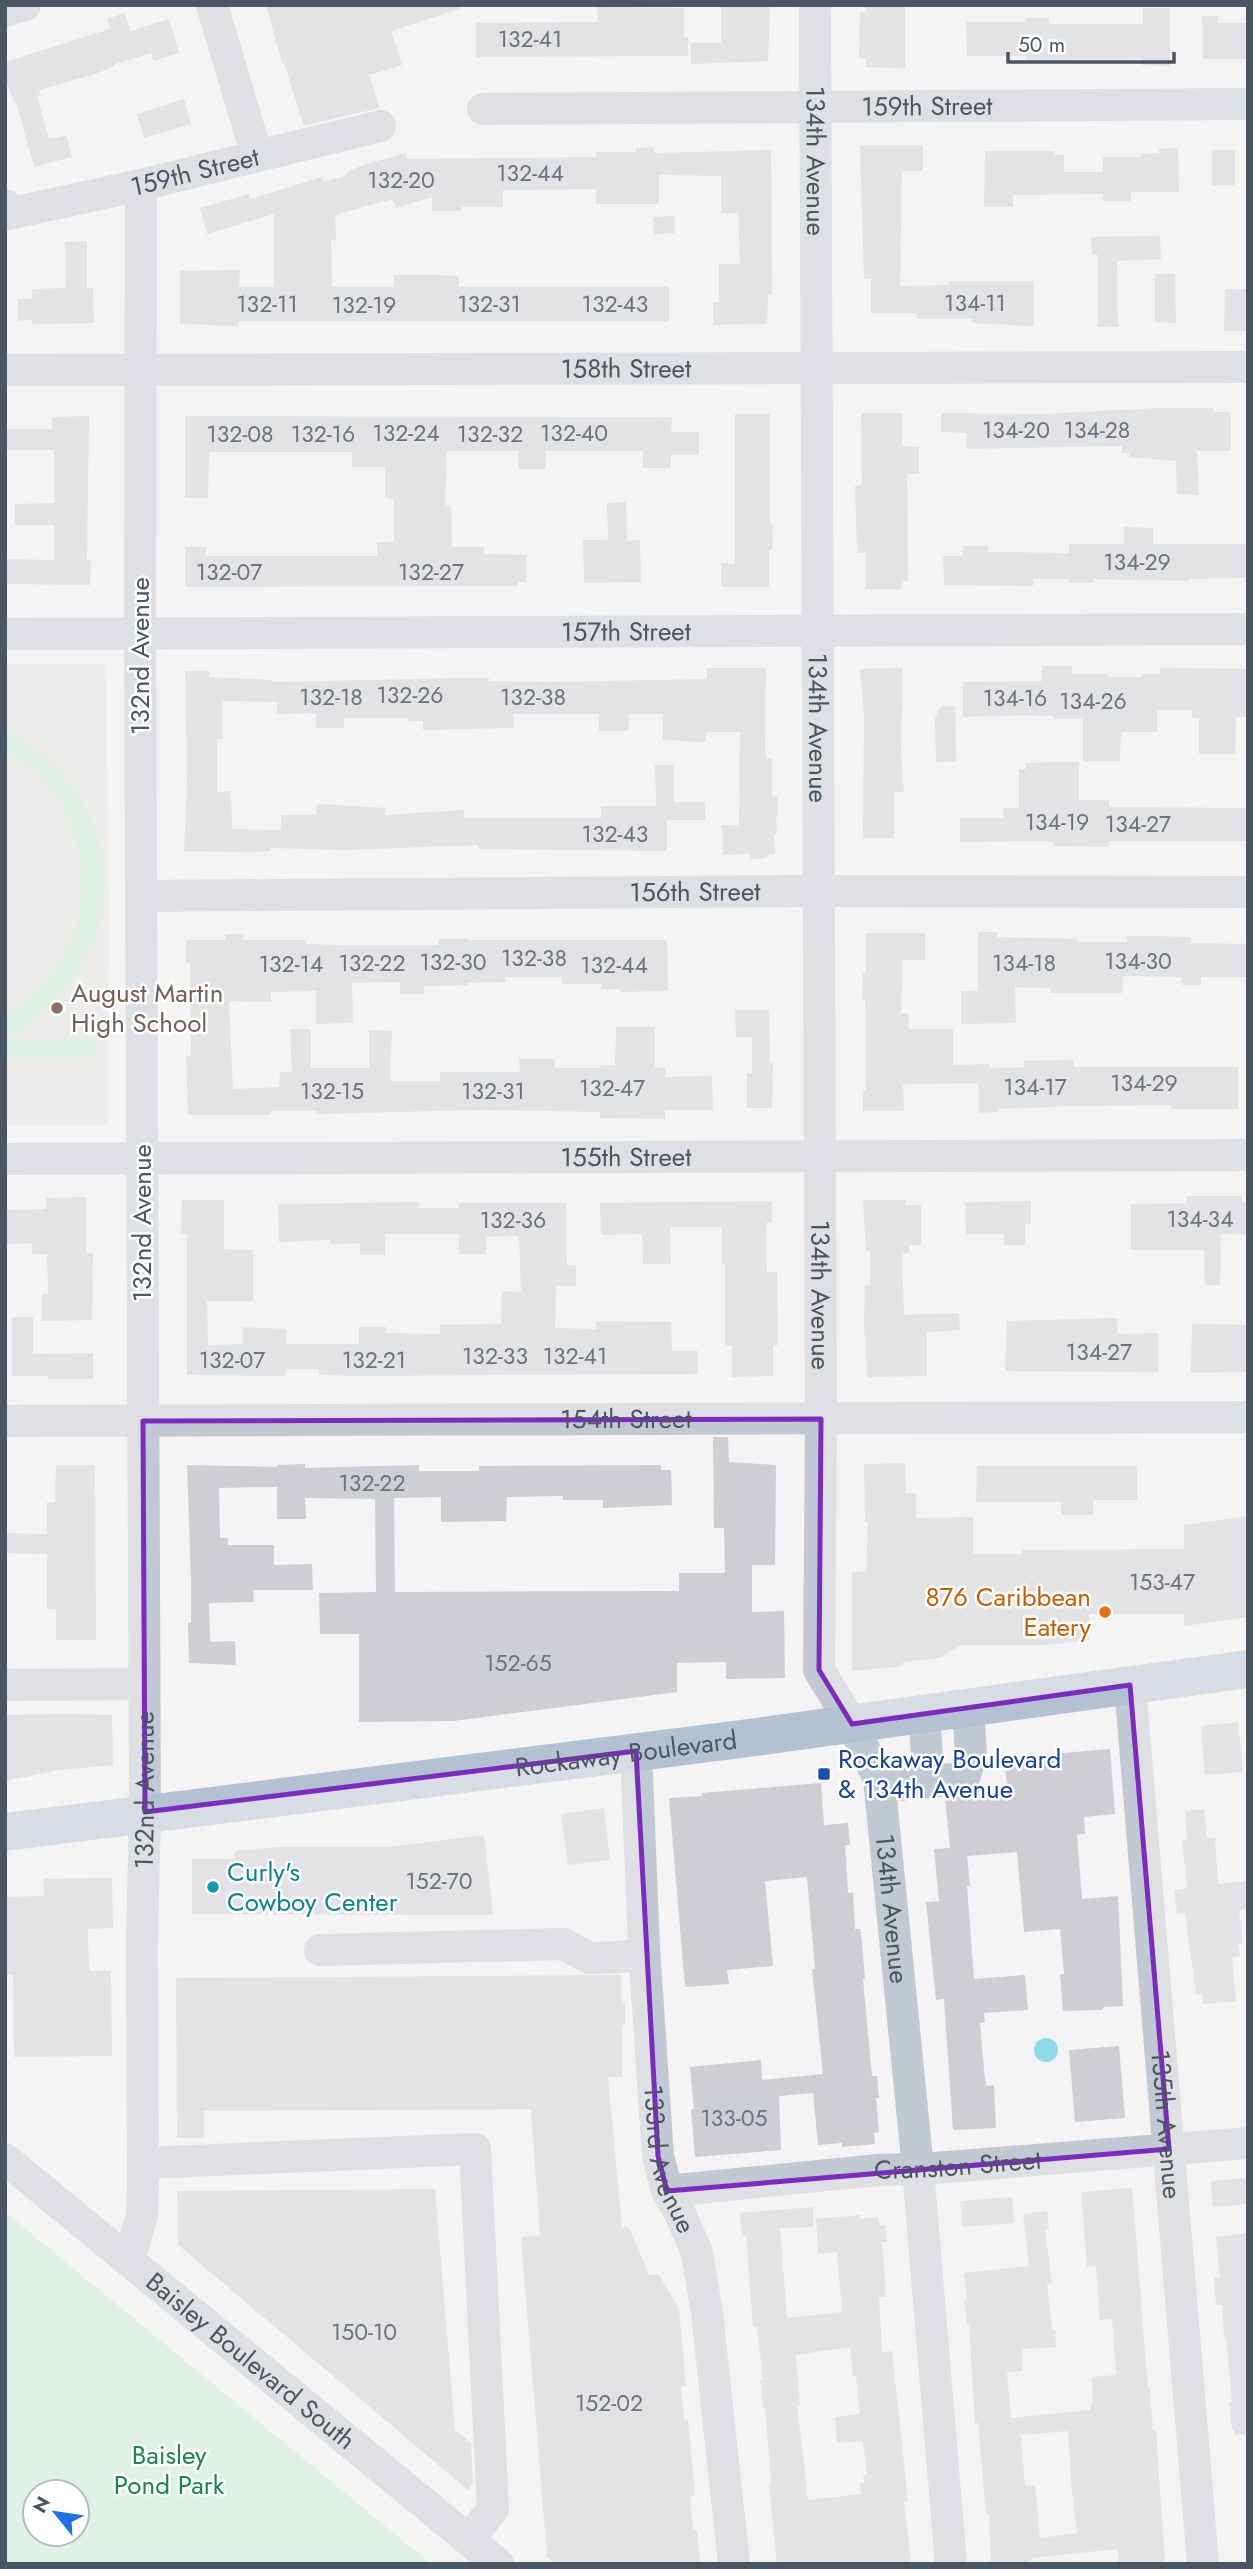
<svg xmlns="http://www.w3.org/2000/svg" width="1253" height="2569" font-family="Jost,sans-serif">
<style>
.education{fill:#e6e4e5}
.green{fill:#c3f1d5;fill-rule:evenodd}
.water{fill:#90daee}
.building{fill:#cdcfd5;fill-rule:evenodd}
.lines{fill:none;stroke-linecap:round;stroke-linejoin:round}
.minor{stroke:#c1cad2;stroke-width:32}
.major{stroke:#b3c2d1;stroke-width:38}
.marked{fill:none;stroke:#7b2cbf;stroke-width:5;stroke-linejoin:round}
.education-dot{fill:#8d6e63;stroke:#fff;stroke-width:2.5}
.food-dot{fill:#e8710a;stroke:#fff;stroke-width:2.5}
.transit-dot{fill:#1a4fb4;stroke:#fff;stroke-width:2.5}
.culture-dot{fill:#0f9aa8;stroke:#fff;stroke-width:2.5}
.labels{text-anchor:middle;stroke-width:5;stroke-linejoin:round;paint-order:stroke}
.number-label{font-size:23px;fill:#6b747e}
.street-label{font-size:26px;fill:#4a5661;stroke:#fff}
.education-label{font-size:26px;fill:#785e54;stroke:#fff;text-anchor:start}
.food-label{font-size:26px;fill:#c56008;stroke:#fff;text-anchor:end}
.transit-label{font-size:26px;fill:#164399;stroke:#fff;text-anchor:start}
.culture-label{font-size:26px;fill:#0d838f;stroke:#fff;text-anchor:start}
.park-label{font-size:26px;fill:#17864f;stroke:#fff}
</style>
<rect width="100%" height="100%" fill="#f5f3f3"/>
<polygon class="education" points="5,664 106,664 109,891 108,1125 5,1125"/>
<g class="green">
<path d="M5,730C96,775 135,881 79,970C60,1000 33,1019 6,1041L96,1038L95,1058L5,1059V1015C78,971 104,880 62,806C50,783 29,762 5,751Z"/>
<path d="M5,2212L431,2564H5ZM35,2492H77V2534H35Z"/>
</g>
<circle class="water" cx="1046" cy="2050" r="12"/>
<g class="building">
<polygon points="266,5 458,5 459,9 391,31 402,65 369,75 380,108 304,126 284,63 282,63"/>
<polygon points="721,5 770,5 768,61 691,64 691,43 721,43"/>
<polygon points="865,5 905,5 905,68 865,67 866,59 859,58 860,12 866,12"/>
<polygon points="597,7 684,8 684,37 688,37 688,56 476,57 476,23 598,22"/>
<polygon points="1143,8 1170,8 1170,66 1142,65 1142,59 1026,60 1026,56 967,56 966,22 1026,22 1026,18 1049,18 1049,24 1143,24"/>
<polygon points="125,13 130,31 169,19 179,53 154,61 151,53 115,64 115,66 95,74 39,90 41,95 37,96 49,139 66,135 72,157 34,167 16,102 14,103 5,77 5,62 110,29 107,19"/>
<polygon points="1202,16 1218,16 1218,23 1248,23 1248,59 1203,59"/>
<polygon points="184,99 191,124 144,138 137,114"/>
<polygon points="860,145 923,145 923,171 902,171 900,286 949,285 949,281 1034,281 1034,326 972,323 972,319 917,319 917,313 871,313 871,279 864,279"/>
<polygon points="654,147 654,153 771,150 772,295 768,295 767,324 713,325 713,302 719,302 719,264 740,264 738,213 721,213 721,176 659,175 659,204 596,204 596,189 503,190 503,207 461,207 461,211 432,211 432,197 396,208 393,199 335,215 336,240 331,240 332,287 394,287 394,275 440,275 459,276 459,287 669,287 669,321 239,321 239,326 180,324 180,271 240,270 239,287 274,287 274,214 207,234 200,208 249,194 250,199 322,177 323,182 347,175 349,171 366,164 406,153 408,159 596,157 596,152 636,152 636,148"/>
<polygon points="1178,148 1179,192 1131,192 1131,201 1103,201 1103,194 1013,195 1013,207 984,207 985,151 1054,151 1054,155 1064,155 1064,172 1103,172 1103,157 1141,157 1141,154 1159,153 1159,149"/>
<rect x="1212" y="150" width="23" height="35"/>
<polygon points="674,216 675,233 654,234 653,217"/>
<polygon points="1160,236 1161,259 1117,261 1118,327 1098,327 1098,255 1092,255 1091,237"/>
<polygon points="87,241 87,288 93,288 94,323 32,324 32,320 18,321 18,299 32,299 32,289 66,288 65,242"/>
<polygon points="1155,274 1175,274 1176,323 1155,322"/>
<polygon points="1225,289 1248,289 1248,331 1224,331"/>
<polygon points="1158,408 1214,408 1214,412 1229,412 1231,415 1231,451 1197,451 1199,495 1177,494 1176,461 1129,457 1129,453 1122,453 1122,446 966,449 966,433 941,432 941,413 1043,414"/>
<polygon points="861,413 902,413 902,446 919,447 919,474 907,474 908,581 902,581 901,589 865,589 866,553 857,553 855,486 862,485"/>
<polygon points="735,414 770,414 770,525 773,525 772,550 769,550 769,587 721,587 721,563 735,564"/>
<polygon points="89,416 87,560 91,560 90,585 5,584 5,559 54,560 54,525 15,525 15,504 54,503 54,450 5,450 5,429 52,429 52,417"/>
<polygon points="185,416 672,417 671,432 699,432 699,455 671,455 671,468 643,468 643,451 546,451 546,469 518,469 518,451 447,451 445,505 451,505 452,547 484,547 484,554 527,555 526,582 518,582 518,586 185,587 185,547 206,547 206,556 377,556 377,542 394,542 394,499 385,498 385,467 352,467 352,452 209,452 208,498 185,498"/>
<polygon points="626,502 627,541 640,540 641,582 584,583 583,540 608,540 607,503"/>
<polygon points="1124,527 1153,528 1153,544 1248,544 1248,578 1189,579 1189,581 1094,579 1094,583 1069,583 1069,579 1033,579 1033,586 944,585 943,556 963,556 963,546 988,546 988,552 1069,553 1069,544 1124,544"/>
<polygon points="1042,666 1072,666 1072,674 1108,674 1108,677 1142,677 1142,674 1160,674 1160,668 1248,669 1248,717 1236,717 1235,754 1199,754 1199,718 1192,718 1192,710 1157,710 1157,732 1121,732 1120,761 1083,761 1083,719 1054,719 1054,716 1026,715 963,717 963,682 1042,681"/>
<polygon points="707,668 766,668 765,750 767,759 772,759 772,797 778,796 778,815 776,815 777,834 774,834 775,854 767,855 767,858 750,859 750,854 723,855 722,825 739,825 740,732 706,732 706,742 663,740 663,714 629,714 628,731 599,731 599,714 513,714 514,728 423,730 423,721 408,721 408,718 344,718 344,728 316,728 316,713 277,714 277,702 222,701 223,739 217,739 217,792 231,791 232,829 281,830 281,815 316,815 317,804 386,808 385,815 464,810 464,818 601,818 601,806 656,806 655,765 674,765 674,802 705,802 705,820 667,820 667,851 479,849 479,845 346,850 271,848 271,851 247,852 184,851 187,779 185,671 209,671 209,677 273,680 272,682 461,678 489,678 489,681 548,682 707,679"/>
<polygon points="903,668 901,753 904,792 894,792 894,838 863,838 864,715 860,669"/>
<polygon points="955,706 956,761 936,762 935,718 941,707"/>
<polygon points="1056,762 1079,762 1079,800 1109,800 1109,807 1248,808 1248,841 1109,841 1109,847 1054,846 1054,842 1044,841 960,842 960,818 1004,818 1003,808 1019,808 1019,769 1026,769 1026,763"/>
<polygon points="978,932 997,932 997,937 1077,939 1077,942 1127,942 1127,936 1150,936 1191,937 1191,943 1248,944 1248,977 1201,977 1201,985 1182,985 1181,977 1123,976 1122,993 1050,993 1050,988 1015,987 1016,1023 961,1024 961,991 978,991"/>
<polygon points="866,933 925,933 925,960 903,960 901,1013 908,1013 909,1029 953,1029 953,1065 990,1064 990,1068 1024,1067 1024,1061 1073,1060 1073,1067 1238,1067 1238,1109 1171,1109 1171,1105 1074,1106 998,1109 998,1112 979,1113 978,1083 903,1084 904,1111 863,1111 863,1090 866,1090 865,999 862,999 863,973 866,973"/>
<polygon points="225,934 244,934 243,940 306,940 306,944 345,945 438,945 438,939 468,939 468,940 667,940 668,991 620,992 620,989 601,989 601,984 562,984 562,977 505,977 505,982 468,983 468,985 424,986 424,994 400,994 400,982 352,983 353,1023 316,1024 316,991 271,992 271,1002 229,1001 233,1089 279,1087 280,1072 292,1072 290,1029 311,1029 311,1068 369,1068 369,1030 392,1031 390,1081 440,1081 440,1072 520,1072 519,1059 555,1059 555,1068 600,1068 600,1065 615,1065 616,1027 655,1027 655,1067 665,1068 665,1077 712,1076 713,1110 665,1110 665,1119 600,1118 600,1112 481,1110 317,1114 317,1111 271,1111 271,1115 188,1115 186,1056 191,1055 190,963 186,963 186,940 225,940"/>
<polygon points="735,1010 769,1010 770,1063 773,1063 772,1108 747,1108 747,1073 752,1073 752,1037 736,1037"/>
<polygon points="1187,1196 1242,1196 1242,1202 1248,1202 1248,1235 1221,1234 1220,1285 1205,1285 1204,1250 1131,1250 1131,1204 1186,1203"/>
<polygon points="86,1197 86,1253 93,1253 92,1320 42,1321 42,1294 48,1294 47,1254 32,1254 32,1243 5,1244 5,1210 46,1209 46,1198"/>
<polygon points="182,1200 224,1200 224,1249 253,1250 253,1301 207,1301 208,1345 243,1344 242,1327 286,1329 286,1344 359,1344 359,1327 386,1327 386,1333 440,1334 440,1325 501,1324 502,1291 521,1292 519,1236 486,1237 486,1254 459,1254 459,1234 385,1234 385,1255 360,1255 360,1243 330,1244 330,1240 279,1242 278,1204 419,1202 419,1208 459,1208 459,1203 566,1203 567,1265 576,1265 576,1286 556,1286 555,1328 596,1329 596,1321 671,1322 672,1351 698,1351 698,1374 359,1376 319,1375 319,1369 286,1369 285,1376 187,1375 187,1234 181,1234"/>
<polygon points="863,1200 906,1200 906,1205 921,1205 921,1245 909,1245 909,1253 902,1253 904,1315 959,1313 960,1330 927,1332 927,1376 867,1377 864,1324 865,1285 870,1285 870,1251 866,1251"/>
<polygon points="772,1201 772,1223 766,1223 767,1272 777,1272 778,1345 773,1345 773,1376 732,1377 732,1345 725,1345 725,1264 722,1264 722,1227 670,1227 671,1264 643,1264 642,1234 601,1235 600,1203"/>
<polygon points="1004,1201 1031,1201 1031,1224 1025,1224 1025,1245 1004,1245 1004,1234 966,1234 965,1203"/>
<polygon points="12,1317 33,1317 33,1354 93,1353 93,1379 48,1379 48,1376 12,1376"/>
<polygon points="1117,1318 1118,1334 1158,1333 1159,1372 1005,1371 1007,1321"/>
<polygon points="1192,1324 1248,1325 1248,1372 1191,1373"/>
<polygon points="713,1437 728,1437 729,1462 776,1465 775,1565 752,1565 752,1612 784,1611 785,1678 726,1679 726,1662 677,1663 677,1692 453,1721 359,1722 359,1634 320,1634 319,1593 376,1592 375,1499 305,1498 306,1519 277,1519 277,1487 219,1488 220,1538 228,1538 228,1545 274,1545 274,1565 312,1564 313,1590 253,1590 254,1602 209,1603 210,1642 235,1641 236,1665 189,1663 188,1623 191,1623 191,1579 187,1465 277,1467 277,1465 305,1464 305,1468 419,1465 419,1471 479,1471 479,1466 661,1465 661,1470 671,1470 672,1505 603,1508 603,1500 563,1500 563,1496 507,1497 506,1521 441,1522 441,1497 394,1498 395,1592 679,1591 679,1573 725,1573 724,1528 714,1528"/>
<polygon points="905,1463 906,1493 916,1493 916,1518 973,1517 973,1554 1022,1554 1022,1550 1184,1549 1184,1525 1248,1516 1248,1617 1184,1626 1184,1614 1089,1614 1089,1640 1046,1645 961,1645 939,1658 903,1662 903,1666 852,1671 852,1572 866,1571 868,1522 865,1522 864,1464"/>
<polygon points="56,1465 95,1465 96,1640 56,1640 56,1609 47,1609 47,1554 5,1553 5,1533 47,1534 47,1502 55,1502"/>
<polygon points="977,1466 1137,1466 1137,1500 1093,1500 1093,1515 1061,1515 1061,1502 976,1502"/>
<polygon points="65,1714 112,1715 113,1765 60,1770 5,1781 5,1715"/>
<polygon points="1238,1722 1243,1772 1205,1775 1201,1726"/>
<polygon points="1110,1749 1115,1814 1084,1817 1085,1834 1077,1835 1082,1899 1118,1896 1123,2006 1104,2007 1102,2010 1063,2011 1060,1974 1064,1974 1060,1929 1024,1932 1017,1852 967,1856 970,1886 967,1886 974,1979 1025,1975 1028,2010 984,2013 985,2023 980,2023 984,2069 986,2086 994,2085 996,2128 953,2130 944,1999 936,2000 926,1902 939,1901 934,1849 950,1848 945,1798 984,1794 984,1787 1007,1785 1004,1758"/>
<polygon points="821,1783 824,1825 848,1823 850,1845 845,1845 848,1893 853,1892 855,1929 860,1929 862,1943 865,1979 863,1979 872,2076 877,2076 879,2098 876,2098 879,2132 874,2133 875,2144 842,2147 842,2143 818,2145 813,2093 779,2096 781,2150 695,2157 691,2109 694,2109 690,2067 761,2060 762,2080 823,2074 812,1969 815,1969 807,1877 765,1881 773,1966 727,1970 729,1984 685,1987 669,1798 702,1796 702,1793"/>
<polygon points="604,1808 610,1860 568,1865 561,1814"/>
<polygon points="1204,1809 1207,1838 1215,1838 1218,1884 1248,1881 1248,1909 1239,1910 1243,1944 1238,1944 1240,1956 1232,1957 1236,2001 1203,2004 1202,1994 1196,1994 1185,1913 1177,1914 1174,1890 1187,1888 1182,1840 1187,1840 1185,1811"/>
<polygon points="484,1835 493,1915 192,1914 192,1859 235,1859 235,1851 276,1847 389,1847"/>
<polygon points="112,1878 113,1928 88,1929 89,1971 111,1971 112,2056 14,2057 13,1975 5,1975 5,1897 44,1896 43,1879"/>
<polygon points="621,1975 622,2003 625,2003 625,2025 622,2025 622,2077 608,2077 622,2228 629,2227 649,2275 659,2275 679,2309 686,2386 681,2387 684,2420 688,2419 695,2496 690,2497 693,2530 697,2530 700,2564 555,2564 547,2557 521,2237 540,2235 531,2109 204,2111 204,2138 177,2138 176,1978"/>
<polygon points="1119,2046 1125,2118 1075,2122 1069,2050"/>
<polygon points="1248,2178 1248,2204 1213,2207 1211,2181"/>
<path d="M1132,2188L1148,2388H1150L1153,2430H1156L1165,2564H1119L1117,2549L1032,2558V2561H1027V2564H991L989,2514H986L978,2423H975L969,2324L967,2325L964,2301H967L964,2273L1029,2266L1023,2214L1047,2211L1049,2229L1045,2230L1052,2283L1047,2284L1052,2330H1055L1056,2347L1022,2349L1023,2371L1007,2372L1011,2418L1090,2410L1093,2396L1092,2377L1116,2375L1112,2319L1100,2320L1096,2266L1087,2267L1081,2192ZM1068,2431L1072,2493L1077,2533L1040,2538L1035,2485L1025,2486L1021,2435Z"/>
<polygon points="435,2189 455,2430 471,2443 473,2483 468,2490 178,2245 177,2191"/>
<polygon points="1012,2197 1014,2223 962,2227 960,2201"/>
<path d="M813,2207V2227L780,2228L787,2318L842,2312L837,2252L818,2254L816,2219L860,2215L861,2219L878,2217L879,2225H885L887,2242H882L886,2297H879L882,2352L892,2351L908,2501L904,2502L911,2564H777L769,2485L771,2484L765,2408H763L760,2380H763L757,2327H753L746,2235L742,2236L740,2213ZM850,2347L853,2376H856L860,2414L835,2417L837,2443L863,2441L867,2475H863L864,2483H860L861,2494L808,2500L797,2405H800L796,2355Z"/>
<polygon points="1248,2233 1248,2434 1235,2435 1234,2429 1232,2430 1229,2402 1232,2402 1226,2337 1224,2337 1222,2305 1216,2305 1214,2278 1220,2278 1216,2237"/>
</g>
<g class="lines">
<g class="minor">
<polyline points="212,5 257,156"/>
<path id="s1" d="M815,5L821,1419L819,1670L852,1724L879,1779L918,2169L951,2564"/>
<polyline points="5,11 25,5"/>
<path id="s2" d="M483,109L1248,104"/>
<path id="s3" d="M5,205L8,214L141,185L380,126"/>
<path id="s4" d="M5,370L1248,367"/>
<path id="s5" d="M5,634L1248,629"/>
<path id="s6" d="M142,896L793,891L1248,892"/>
<path id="s7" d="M5,1159L1248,1155"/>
<path id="s8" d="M5,1421L1248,1417"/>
<polyline points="5,1685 144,1684"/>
<path id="s9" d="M1130,1685L1203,2564"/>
<polyline points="924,1714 929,1782"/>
<path id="s10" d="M636,1751L644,1947L658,2156L667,2191L679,2211L697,2253L707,2313L734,2564"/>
<polyline points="880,1787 964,1778 971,1756 968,1707"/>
<polyline points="320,1950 564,1944 589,1958 622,1957 644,1953"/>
<path id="s11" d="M5,2159L498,2564"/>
<polyline points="143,2163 475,2149 493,2509 469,2539"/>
<path id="s12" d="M667,2191L878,2170L935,2168L1248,2143"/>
<path id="s13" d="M129,2259L142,2216L143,2184L142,1944L145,1812L140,634L141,185"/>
</g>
<path class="major" id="s14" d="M5,1832L741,1739L1248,1669"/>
</g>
<path d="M0 0H1253V2569H0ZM821,1419L819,1670L852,1724L1130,1685L1169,2149L667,2191L658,2156L636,1751L145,1812L143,1421Z" fill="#f5f3f3" fill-opacity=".55" fill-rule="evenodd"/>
<path class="marked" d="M821,1419L819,1670L852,1724L1130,1685L1169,2149L667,2191L658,2156L636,1751L145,1812L143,1421Z"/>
<circle class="education-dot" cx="57" cy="1008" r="7"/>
<circle class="food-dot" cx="1105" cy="1612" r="7"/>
<rect class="transit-dot" x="817" y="1767" width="14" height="14" rx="3.5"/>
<circle class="culture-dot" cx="213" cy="1887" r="7"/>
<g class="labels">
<g class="number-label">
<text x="530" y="47">132-41</text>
<text x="530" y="181">132-44</text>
<text x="401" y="188">132-20</text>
<text x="975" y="311">134-11</text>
<text x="267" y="312">132-11</text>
<text x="489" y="312">132-31</text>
<text x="615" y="312">132-43</text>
<text x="364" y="313">132-19</text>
<text x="1016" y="438">134-20</text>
<text x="1097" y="438">134-28</text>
<text x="406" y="441">132-24</text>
<text x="574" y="441">132-40</text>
<text x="240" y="442">132-08</text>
<text x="323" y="442">132-16</text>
<text x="490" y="442">132-32</text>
<text x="1137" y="570">134-29</text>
<text x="229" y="580">132-07</text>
<text x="431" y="580">132-27</text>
<text x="410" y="703">132-26</text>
<text x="331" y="705">132-18</text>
<text x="533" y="705">132-38</text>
<text x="1015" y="706">134-16</text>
<text x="1093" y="709">134-26</text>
<text x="1057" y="830">134-19</text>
<text x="1138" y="832">134-27</text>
<text x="615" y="842">132-43</text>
<text x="534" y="966">132-38</text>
<text x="1138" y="969">134-30</text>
<text x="453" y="970">132-30</text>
<text x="372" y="971">132-22</text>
<text x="1024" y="971">134-18</text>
<text x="291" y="972">132-14</text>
<text x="614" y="973">132-44</text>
<text x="1144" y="1091">134-29</text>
<text x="1035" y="1095">134-17</text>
<text x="612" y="1096">132-47</text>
<text x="332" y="1099">132-15</text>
<text x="493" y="1099">132-31</text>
<text x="1200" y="1227">134-34</text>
<text x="513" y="1228">132-36</text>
<text x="1099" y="1360">134-27</text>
<text x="495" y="1364">132-33</text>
<text x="575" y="1364">132-41</text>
<text x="232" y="1368">132-07</text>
<text x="374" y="1368">132-21</text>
<text x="372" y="1491">132-22</text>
<text x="1162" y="1590">153-47</text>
<text x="518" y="1671">152-65</text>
<text x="439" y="1889">152-70</text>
<text x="734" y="2126">133-05</text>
<text x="364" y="2340">150-10</text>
<text x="609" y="2411">152-02</text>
</g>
<g class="street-label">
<text dy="9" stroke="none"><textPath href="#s2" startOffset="444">159th Street</textPath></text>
<text dy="9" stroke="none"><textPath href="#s1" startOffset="156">134th Avenue</textPath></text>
<text dy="9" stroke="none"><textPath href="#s3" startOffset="201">159th Street</textPath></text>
<text dy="9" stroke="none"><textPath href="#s4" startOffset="621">158th Street</textPath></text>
<text dy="9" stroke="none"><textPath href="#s5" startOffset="621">157th Street</textPath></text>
<text transform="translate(140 656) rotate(-90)" y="9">132nd Avenue</text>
<text dy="9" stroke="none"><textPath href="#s1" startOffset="723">134th Avenue</textPath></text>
<text dy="9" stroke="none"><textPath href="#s6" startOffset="553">156th Street</textPath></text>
<text dy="9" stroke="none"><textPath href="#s7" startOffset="621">155th Street</textPath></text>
<text transform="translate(142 1223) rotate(-90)" y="9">132nd Avenue</text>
<text dy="9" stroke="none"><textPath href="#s1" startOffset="1290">134th Avenue</textPath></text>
<text dy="9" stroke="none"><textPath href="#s8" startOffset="621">154th Street</textPath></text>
<text dy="9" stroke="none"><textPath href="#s14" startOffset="626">Rockaway Boulevard</textPath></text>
<text dy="9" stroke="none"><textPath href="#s13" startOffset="471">132nd Avenue</textPath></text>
<text dy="9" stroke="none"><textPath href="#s1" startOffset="1920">134th Avenue</textPath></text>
<text dy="9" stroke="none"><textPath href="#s9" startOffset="441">135th Avenue</textPath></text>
<text dy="9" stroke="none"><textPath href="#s10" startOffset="411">133rd Avenue</textPath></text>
<text dy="9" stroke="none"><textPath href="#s12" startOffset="292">Cranston Street</textPath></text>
<text dy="9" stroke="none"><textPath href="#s11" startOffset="318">Baisley Boulevard South</textPath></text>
</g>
<g class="education-label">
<text x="71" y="1002">August Martin<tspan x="71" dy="30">High School</tspan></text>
</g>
<g class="food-label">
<text x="1091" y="1606">876 Caribbean<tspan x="1091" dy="30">Eatery</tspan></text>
</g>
<g class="transit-label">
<text x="838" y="1768">Rockaway Boulevard<tspan x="838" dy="30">&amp; 134th Avenue</tspan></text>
</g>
<g class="culture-label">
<text x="227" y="1881">Curly's<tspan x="227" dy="30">Cowboy Center</tspan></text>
</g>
<g class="park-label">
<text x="169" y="2464">Baisley<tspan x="169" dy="30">Pond Park</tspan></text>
</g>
</g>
<rect width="1253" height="2569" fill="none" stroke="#4a5661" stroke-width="14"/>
<g transform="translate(56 2513) rotate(300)"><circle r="33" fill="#ffffff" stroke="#b7bbc0" stroke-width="2"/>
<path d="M0-5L12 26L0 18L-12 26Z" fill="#1a73e8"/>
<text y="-10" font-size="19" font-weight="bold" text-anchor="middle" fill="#4a5661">N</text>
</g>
<path d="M1008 52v10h166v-10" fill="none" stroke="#4a5661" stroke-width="3.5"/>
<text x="1018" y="52" font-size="21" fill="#4a5661" stroke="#ffffff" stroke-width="5" paint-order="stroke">50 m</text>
</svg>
